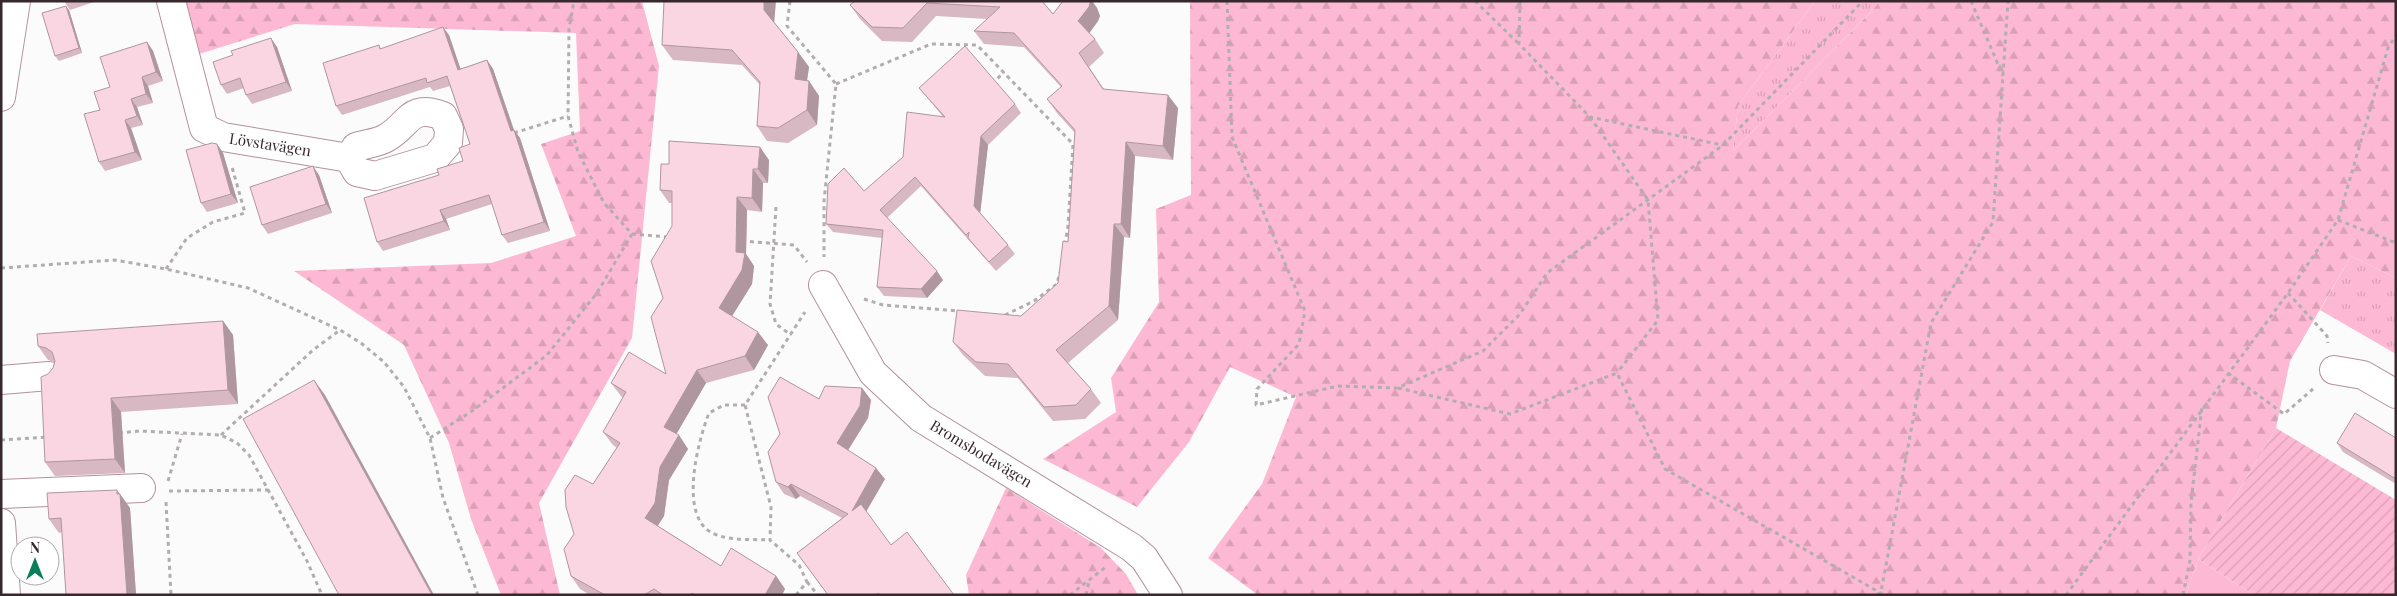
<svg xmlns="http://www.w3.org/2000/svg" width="2397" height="596" font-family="'Playfair Display',serif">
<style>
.grass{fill:url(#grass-tufts)}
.forest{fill:url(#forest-firs)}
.park{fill:#fdb9d3}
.garden{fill:url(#garden-furrows)}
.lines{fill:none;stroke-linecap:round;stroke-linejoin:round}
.minor-casing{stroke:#b3919d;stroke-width:30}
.path{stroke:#b2adaf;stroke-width:3;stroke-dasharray:4 4;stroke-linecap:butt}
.minor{stroke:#fff;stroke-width:28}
.wall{fill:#d7b8c3}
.shaded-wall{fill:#af969f}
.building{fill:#fad6e3;stroke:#af969f}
.labels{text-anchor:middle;stroke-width:4;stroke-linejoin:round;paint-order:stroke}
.street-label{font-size:15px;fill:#36282d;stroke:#fff}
</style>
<defs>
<pattern id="grass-tufts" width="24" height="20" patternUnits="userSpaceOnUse" patternTransform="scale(1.25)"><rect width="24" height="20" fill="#fdb9d3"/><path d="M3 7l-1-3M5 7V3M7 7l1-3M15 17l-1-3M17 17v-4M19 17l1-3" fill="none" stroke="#d99fb5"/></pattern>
<pattern id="forest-firs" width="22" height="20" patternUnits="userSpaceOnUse" patternTransform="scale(1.25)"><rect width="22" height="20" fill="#fdb9d3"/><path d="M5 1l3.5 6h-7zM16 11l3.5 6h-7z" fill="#d99fb5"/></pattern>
<pattern id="garden-furrows" width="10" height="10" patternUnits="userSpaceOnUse" patternTransform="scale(1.25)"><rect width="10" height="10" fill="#fdb9d3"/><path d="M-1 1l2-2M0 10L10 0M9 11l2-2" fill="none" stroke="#d99fb5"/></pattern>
</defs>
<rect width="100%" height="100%" fill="#fbfbfb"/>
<g class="grass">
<polygon points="1815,1 1880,1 1869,14 1733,151 1738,106"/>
<polygon points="2351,256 2396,278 2396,354 2320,310"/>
</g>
<g class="forest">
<polygon points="185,1 642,1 659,66 632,338 539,503 560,595 501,595 471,519 449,443 404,345 294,271 491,263 576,236 541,144 580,131 576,33 295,24 199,54"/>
<polygon points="1190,1 1815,1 1738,106 1733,151 1869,14 1880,1 2396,1 2396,278 2351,256 2290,361 2276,428 2198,559 2186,595 1258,595 1208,558 1262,484 1296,397 1230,367 1189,442 1137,507 1043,459 1116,412 1111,378 1159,302 1156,209 1191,195"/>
<polygon points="1006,488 1101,548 1126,574 1138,595 969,595 966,575"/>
</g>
<polygon class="park" points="2198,559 2254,595 2186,595"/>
<polygon class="garden" points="2276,428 2396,500 2396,595 2254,595 2198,559"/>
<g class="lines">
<g class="minor-casing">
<g id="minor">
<path d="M171,1L204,128L223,137L349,158L356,147C365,144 378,143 386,138C410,125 408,103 443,116L449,129L448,143L435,158L375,176L357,172L349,158"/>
<polyline points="1,97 16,1"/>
<polyline points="823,285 873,373 921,418 1131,547 1144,558 1168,595"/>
<polyline points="2334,370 2363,375 2396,394"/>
<polyline points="1,380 49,376"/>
<polyline points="1,494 141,488"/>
<polyline points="1,523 6,595"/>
</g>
</g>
<g class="path">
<polyline points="790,1 787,26 836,84 824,201 824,257"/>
<polyline points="1227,1 1232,137 1305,311 1299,344 1257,389 1256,405 1338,386 1397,388 1483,351 1520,314 1547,273 1722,146 1863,1"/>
<polyline points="1475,1 1519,44"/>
<polyline points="1520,1 1519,44 1590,117 1722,145"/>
<polyline points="1971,1 2003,76"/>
<polyline points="836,84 931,44 977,45 1073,144 1068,226 1065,244"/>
<polyline points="992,84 1004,72"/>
<polyline points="1590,117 1648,200 1658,320 1617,373"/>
<polyline points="514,133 568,116"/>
<polyline points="776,207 770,304 776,324 791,335"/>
<polyline points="2338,220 2396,243"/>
<polyline points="632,234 668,237"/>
<polyline points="742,241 794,245 807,262"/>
<polyline points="1,268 115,260 166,269 248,288 340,330 361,343 384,362 404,387 430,438 443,498 478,595"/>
<polyline points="166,269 187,238 213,222 245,213 232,167"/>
<polyline points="2288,293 2327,336 2328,343"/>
<polyline points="864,299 883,305 959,311"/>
<polyline points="1005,315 1034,301 1057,284 1060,272"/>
<polyline points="2228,373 2284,414 2313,389"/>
<polyline points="1398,388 1510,414 1617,373 1665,469 1884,595"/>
<path d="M745,405H724L709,413C698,441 676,522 717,535C733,541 753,539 770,540"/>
<polyline points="119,433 140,431 221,435 237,443 249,455 307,561 322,595"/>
<polyline points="221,435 313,350 340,330"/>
<polyline points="430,438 472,411 547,355 597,293 632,234 604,203 578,152 568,116 569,29 574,1"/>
<polyline points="1,440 48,437"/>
<polyline points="168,481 182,434"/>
<polyline points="169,491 268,490"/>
<polyline points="166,502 171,595"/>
<polyline points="807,582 818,595"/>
<polyline points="796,595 807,582 799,565 770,540 771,507 745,405 805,312"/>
<polyline points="1070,595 1107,566"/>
<polyline points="1086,595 1089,581"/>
<polyline points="1877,595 1881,592 1931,323 1993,222 2008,1"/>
<polyline points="2066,595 2288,293 2338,220 2388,48 2396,35"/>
<polyline points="2183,595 2190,560 2191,502 2202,407"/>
</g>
<use href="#minor" class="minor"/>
</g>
<g class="wall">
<polygon points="64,1 97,1 70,10"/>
<polygon points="855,1 1042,1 1053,14 1063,1 1092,1 1097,8 1100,16 1098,21 1089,33 1095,39 1104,53 1089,67 1104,89 1178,108 1173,160 1135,156 1130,238 1124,237 1118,320 1068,363 1091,389 1101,403 1085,419 1053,421 1018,378 985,376 963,355 953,342 1021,316 1058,283 1068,242 1075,133 1057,113 1047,99 1061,87 1024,47 984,44 974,31 987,19 936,16 912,42 882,41 860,19 850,5"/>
<polygon points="69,10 82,53 59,61 55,56"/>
<polygon points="775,23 798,52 809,67 807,80 809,81 819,96 817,125 788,143 767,141 757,126 760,85 742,65 673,60 662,45"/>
<polygon points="449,35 460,69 487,60 493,69 514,130 520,138 550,231 508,243 502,235 492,204 446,219 450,230 383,251 377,242 439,175 463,161 470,144 450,86 433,91 430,87 342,115 336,106 379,45 381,49"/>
<polygon points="147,42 153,51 163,81 148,86 153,103 137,107 143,125 131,128 142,160 105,171 99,162 100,110"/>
<polygon points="277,47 292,91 252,104 246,95 244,88 227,94 221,85"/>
<polygon points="919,88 1015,104 1021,113 988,145 980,213 1008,245 1015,254 996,271 921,186 887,218 943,280 927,298 884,296 877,287 882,238 833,232 826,224 903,157 943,117 926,96"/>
<polygon points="217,144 223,153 238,203 207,212 201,203"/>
<polygon points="769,160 768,183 763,183 762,212 747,210 746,254 754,266 752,284 732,316 768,345 754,370 706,383 676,434 688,449 669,480 664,516 658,526 721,566 776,576 785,589 782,595 590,595 580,589 571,576 574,534 593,484 617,448 613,445 603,432 623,398 621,396 611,383 666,374 663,298 672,226 672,203 669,203 660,190 669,164"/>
<polygon points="319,175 332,213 268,234 262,225"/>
<polygon points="223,321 233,335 238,404 121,412 125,473 55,476 45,462 54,362 48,360 38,346"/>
<polygon points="862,388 871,400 868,418 848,450 885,479 866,512 891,545 954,595 828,595 797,553 842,518 800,496 796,499 784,494 776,482 819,399"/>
<polygon points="2396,438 2396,484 2343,452 2337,443"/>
<polygon points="120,494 130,508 136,595 66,595 62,532 59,533 49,519"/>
</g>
<g class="shaded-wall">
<polygon points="764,1 776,1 774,25 764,10"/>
<polygon points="1090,1 1092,1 1097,8 1100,16 1098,21 1088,35 1078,21"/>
<polygon points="66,6 69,10 82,53 79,48"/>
<polygon points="443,27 449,35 464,79 458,70"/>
<polygon points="271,38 277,47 292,91 286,82"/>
<polygon points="147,42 153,51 163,81 156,72"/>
<polygon points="798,52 809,67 805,94 795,79"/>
<polygon points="487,60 493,69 517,139 511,131"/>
<polygon points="142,77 148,86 153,103 146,94"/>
<polygon points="809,81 819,96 817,125 807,110"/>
<polygon points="1168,95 1178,108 1173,160 1163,146"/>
<polygon points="131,99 137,107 143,125 137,116"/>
<polygon points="125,120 131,128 142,160 135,152"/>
<polygon points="514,130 520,138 550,231 544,222"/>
<polygon points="981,136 988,145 980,215 974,206"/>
<polygon points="1126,142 1135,156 1130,238 1121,224"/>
<polygon points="217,144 223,153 238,203 231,194"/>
<polygon points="760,147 769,160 768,183 758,169"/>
<polygon points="313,166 319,175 332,213 326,204"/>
<polygon points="753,169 763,183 762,212 752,198"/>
<polygon points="737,197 747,210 746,254 754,266 752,284 729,321 719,308 736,252"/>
<polygon points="440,210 446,219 450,230 444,221"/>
<polygon points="1114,224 1124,237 1118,320 1109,306"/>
<polygon points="937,271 943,280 927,298 921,289"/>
<polygon points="223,321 233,335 238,404 228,390"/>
<polygon points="758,332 768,345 754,370 745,356"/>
<polygon points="697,370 706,383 673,440 664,427"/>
<polygon points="314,380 325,395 434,595 432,595"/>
<polygon points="862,388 871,400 868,418 845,455 837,443"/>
<polygon points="111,398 121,412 125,473 115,459"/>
<polygon points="679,435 688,449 669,480 664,516 654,531 645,518 660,467"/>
<polygon points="876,468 885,479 860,522 852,511"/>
<polygon points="791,484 800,496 796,499 788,487"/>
<polygon points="117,490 130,508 136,595 127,595"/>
<polygon points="776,576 785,589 782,595 765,595"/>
</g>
<g class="building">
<polygon points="664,1 764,1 764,10 798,52 795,79 809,81 807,110 778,128 757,126 760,82 732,50 662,45"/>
<polygon points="855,1 1042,1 1053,14 1063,1 1090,1 1090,3 1089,7 1078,21 1095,39 1079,53 1103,89 1168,95 1163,146 1126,142 1121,224 1114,224 1109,306 1056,350 1091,389 1076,405 1044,407 1008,364 976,362 953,342 957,310 1021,316 1058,283 1063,241 1068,242 1075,130 1047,99 1062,86 1014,33 974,31 1000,7 927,3 903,28 872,27 850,5"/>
<polygon points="66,6 79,48 55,56 42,13"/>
<polygon points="443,27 458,70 487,60 511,131 514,130 544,222 502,235 489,195 440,210 444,221 377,242 364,198 439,175 437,169 463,161 459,148 470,144 447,76 427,83 426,78 336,106 323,63 379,45 380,49"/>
<polygon points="271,38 286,82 246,95 240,78 221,85 213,62 233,55 231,51"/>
<polygon points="147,42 156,72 142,77 146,94 131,99 137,116 125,120 135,152 99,162 84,114 100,110 94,92 110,87 100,57"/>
<polygon points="965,46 1015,104 981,136 974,206 1008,245 989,262 968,238 969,232 966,235 915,177 880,210 937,271 921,289 877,287 883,230 826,224 828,184 844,168 864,191 903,157 907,112 945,117 919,88"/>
<polygon points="669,141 760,147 758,169 753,169 752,198 737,197 736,252 745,253 742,270 719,308 758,332 745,356 697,370 664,427 679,435 660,467 655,503 645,518 721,566 731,548 776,576 765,595 695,595 692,593 690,595 663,595 654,589 644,595 605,595 571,576 564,549 574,534 566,507 565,490 575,475 593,484 620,443 603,432 626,392 611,383 629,352 666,374 651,317 663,298 651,261 672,226 672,191 660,190 661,164 669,164"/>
<polygon points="212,143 217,144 231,194 201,203 186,150"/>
<polygon points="313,166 326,204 262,225 250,187"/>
<polygon points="223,321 228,390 111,398 115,459 45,462 41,377 48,374 53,368 55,361 52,352 46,348 38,346 37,334"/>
<polygon points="780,377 819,399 825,386 862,388 860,406 837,443 876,468 852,511 861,504 891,545 907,532 954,595 879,595 878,593 877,595 828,595 797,553 848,514 791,484 788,487 776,482 768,452 780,434 768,397"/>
<polygon points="314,380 432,595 339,595 243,419"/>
<polygon points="2355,413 2396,438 2396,479 2337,443"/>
<polygon points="117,490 117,494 120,494 127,595 66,595 61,518 49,519 47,493"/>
</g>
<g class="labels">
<g class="street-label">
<text transform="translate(270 145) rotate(9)" y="5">Lövstavägen</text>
<text transform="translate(981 454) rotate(31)" y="5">Bromsbodavägen</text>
</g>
</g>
<rect width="2397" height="596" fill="none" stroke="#36282d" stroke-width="5"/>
<g transform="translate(35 561)"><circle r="24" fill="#ffffff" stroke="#afa9ab"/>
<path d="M0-4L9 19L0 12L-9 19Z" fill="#097e5b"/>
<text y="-8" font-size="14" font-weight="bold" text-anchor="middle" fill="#36282d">N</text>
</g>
</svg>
